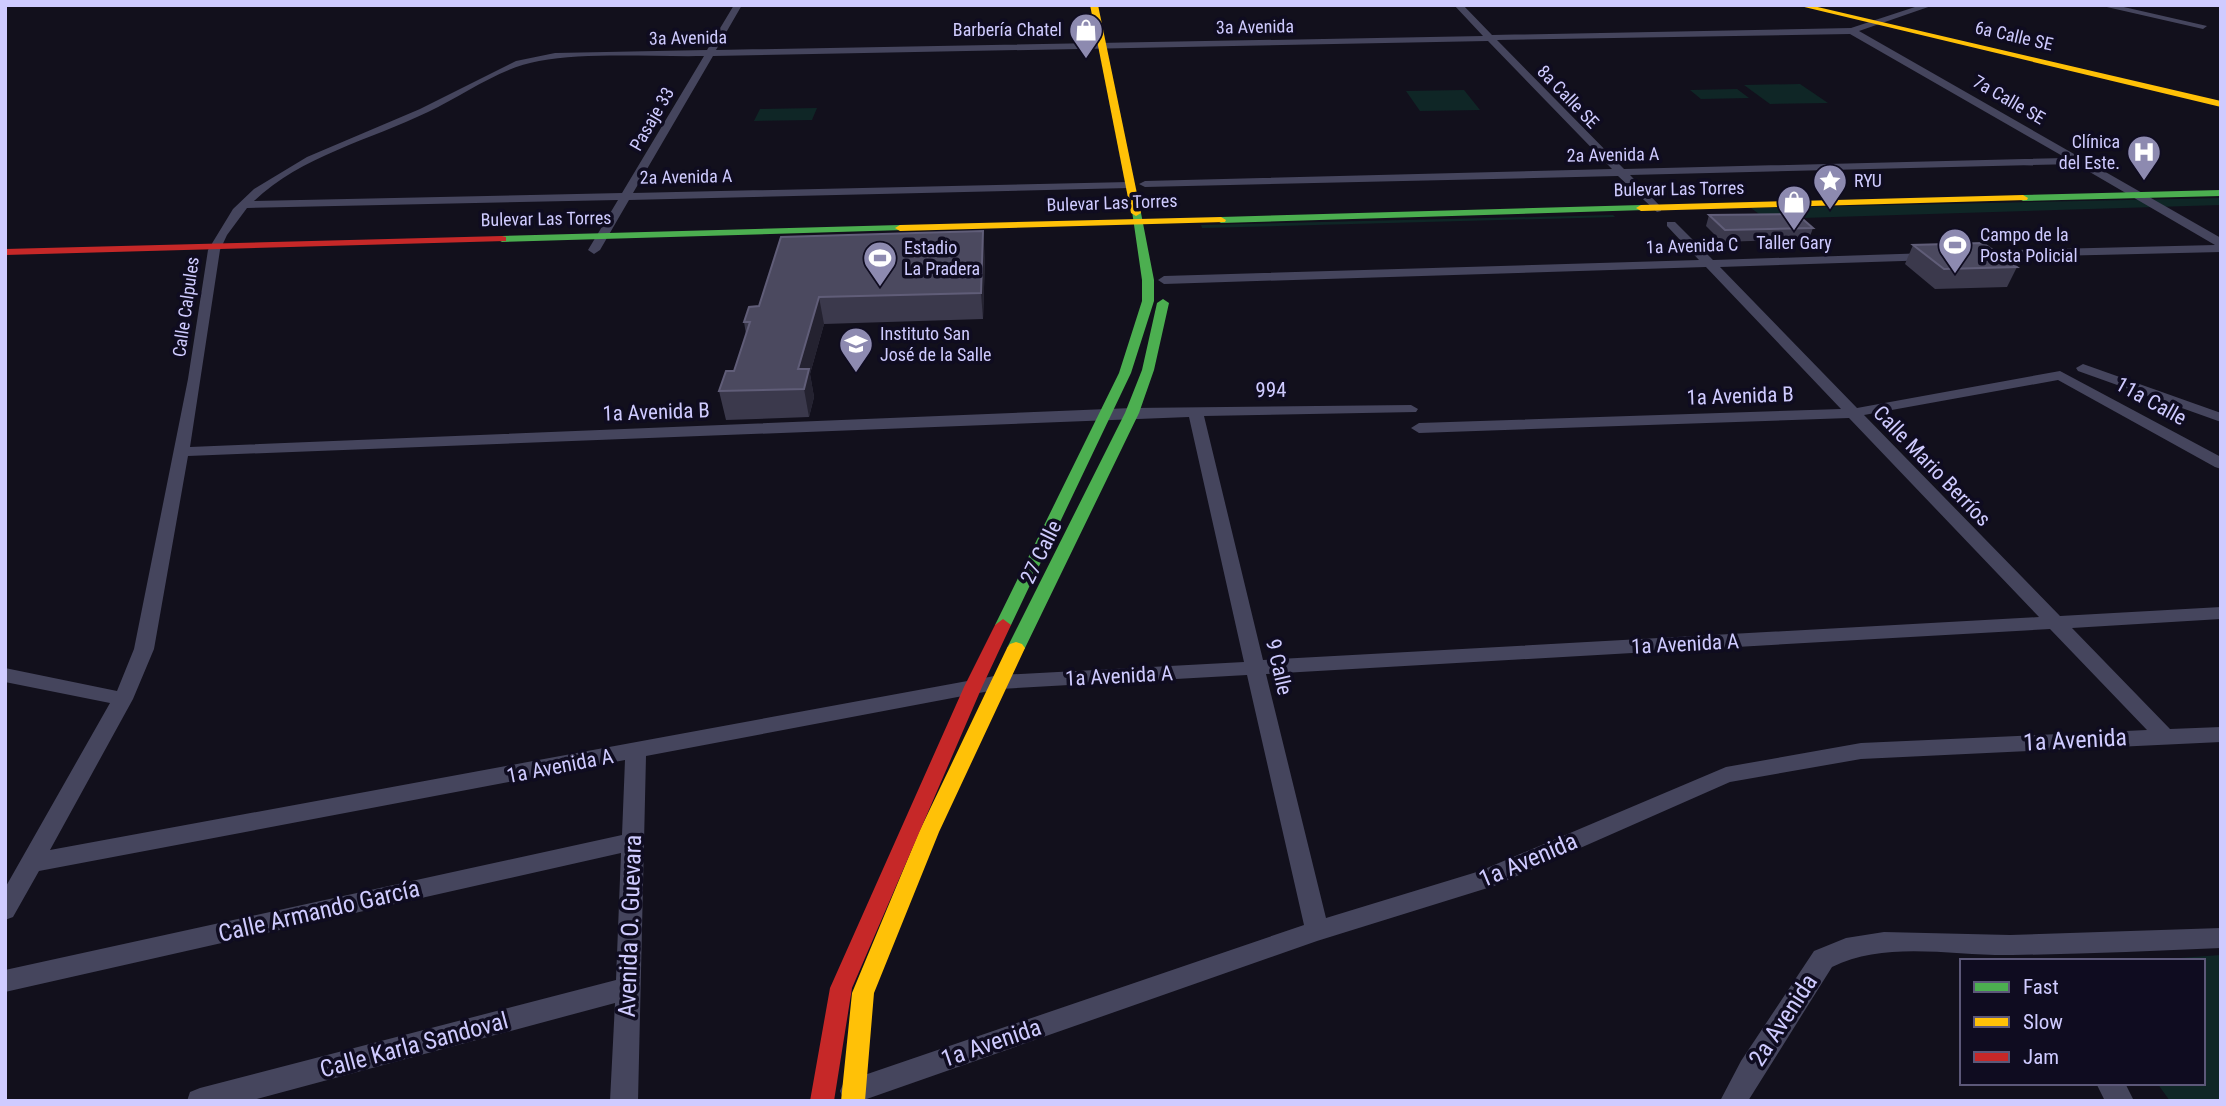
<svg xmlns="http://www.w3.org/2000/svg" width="2226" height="1106" font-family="'Roboto Condensed',sans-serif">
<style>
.green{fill:#0f2626}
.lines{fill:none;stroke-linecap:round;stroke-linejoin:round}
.street{fill:#45455d;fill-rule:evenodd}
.fast{fill:#4caf50;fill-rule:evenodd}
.slow{fill:#ffc107;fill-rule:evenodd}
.jam{fill:#c62828;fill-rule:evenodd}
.wall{fill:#3b394c}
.shaded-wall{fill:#242230}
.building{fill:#4b495f;stroke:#605d78;stroke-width:2}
.labels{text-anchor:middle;stroke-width:7;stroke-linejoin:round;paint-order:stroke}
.far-street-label{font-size:18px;fill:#cfcbff;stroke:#0f0c20}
.far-poi-label{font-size:18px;fill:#cfcbff;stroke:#0f0c20;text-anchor:start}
.street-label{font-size:21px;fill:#cfcbff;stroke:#0f0c20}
.near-street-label{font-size:24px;fill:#cfcbff;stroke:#0f0c20}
</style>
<rect width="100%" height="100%" fill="#12101c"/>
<g class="green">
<polygon points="1800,84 1828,103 1770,104 1744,85"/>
<polygon points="1737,89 1749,98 1701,99 1690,90"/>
<polygon points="1464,90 1480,110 1420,111 1406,91"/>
<polygon points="817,108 812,120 754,121 760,109"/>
<polygon points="2221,198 2221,205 1766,219 1751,208"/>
<polygon points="1613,215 1615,217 1202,228 1201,225"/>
<polygon points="2221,955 2221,1101 2170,1101 2157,1083 2203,1083 2203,961 2137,961"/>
</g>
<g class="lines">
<g class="street">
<path d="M734,5H742L716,50L1483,36L1454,5H1463L1492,35L1851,28L1921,5H1934L1859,31L2221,238V252L1972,258V252L1976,251L2215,245L2076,164L1630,175L1661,207V211L1657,212L1618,176L1145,187L1139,184L1145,181L1612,169L1488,41L713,56L633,193L1129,182L1135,185L1129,188L629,200L600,250L594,254L588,250L618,200L247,208L227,235L220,250L190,447L1132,408L1411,405L1418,409L1416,412L1204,416L1263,660L2039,617L1849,418L1419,433L1411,428L1419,423L1841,409L1706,267L1164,284L1158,280L1164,276L1699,260L1667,226V222H1675L1713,260L1930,253L1934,254V260L1720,267L1857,408L2060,371L2221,457V469L2215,467L2058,380L1864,415L2060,616L2221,607V619L2072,628L2170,729L2221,727V742L1861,759L1730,782L1494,886L1317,941L861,1101L844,1100L840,1091L844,1082L1304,925L1247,675L1000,689L646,756L638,1101H610L615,1003L249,1101H187L190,1092L200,1088L616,980L621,853L5,992V970L622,835L625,760L39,871L13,917L5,920V888L110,703L5,682V668L117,691L134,649L188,379L208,250L233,209L254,189L307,157L420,109L516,61L555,53L707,50ZM1850,34L2066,158L1624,169L1497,40ZM704,56L622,193L254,201C301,156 370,140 428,112C464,95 499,68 539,61C587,52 653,57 704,56ZM1189,417L1244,662L1000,675L50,850L133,699L154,649L188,456ZM2050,629L2147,730L1861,743L1726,767L1480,871L1326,918L1266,674Z"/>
<polygon points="2098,5 2115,5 2207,26 2203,29"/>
<polygon points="2083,364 2221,413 2221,422 2078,371 2076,368"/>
<path d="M2221,928V948C2151,951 2081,954 2012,955C1953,956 1886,940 1832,967L1748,1101H1720L1741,1061L1814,951L1846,938L1884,932L2010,935Z"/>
<polygon points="2096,1083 2125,1083 2134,1101 2105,1101"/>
</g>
<g class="fast">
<polygon points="2221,190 2221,196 2023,201 2018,198 2023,195"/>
<polygon points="1641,205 1645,206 1645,210 1221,223 1216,220 1221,217"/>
<polygon points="1132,211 1141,213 1154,280 1154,301 1131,373 1011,625 1003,631 997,629 995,625 1119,373 1142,301 1142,280"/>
<polygon points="900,225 905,228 904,230 502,242 497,239 502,236"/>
<polygon points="1163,299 1169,303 1154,370 1139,413 1025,648 1022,652 1010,652 1007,648 1125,413 1142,370 1157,303"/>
</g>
<g class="slow">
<polygon points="1090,5 1098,5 1141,213 1136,216 1131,213"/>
<polygon points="1796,5 1809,5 2221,101 2221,107"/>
<polygon points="2023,195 2028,198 2027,200 1641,211 1636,208 1641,205"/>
<polygon points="1221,217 1226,220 1225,222 900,231 895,228 900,225"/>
<polygon points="1016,642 1022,644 1025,648 939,832 874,993 865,1101 841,1101 852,993 919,832 1007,648 1010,644"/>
</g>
<g class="jam">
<polygon points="502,236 506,237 506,241 5,255 5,249"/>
<polygon points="1003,619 1011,625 982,687 852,988 834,1101 810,1101 830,988 964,687 995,625"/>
</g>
</g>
<g class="wall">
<polygon points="1709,215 1813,228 1809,239 1722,242 1706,226"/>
<polygon points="1913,245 2017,267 2007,287 1935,289 1905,264"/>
<polygon points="985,257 983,319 824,324 810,374 814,397 809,417 726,420 719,391 734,371 746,334 744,322 759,306"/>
</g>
<g class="shaded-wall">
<polygon points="983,231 985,257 983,319 981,293"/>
<polygon points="819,297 824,324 810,374 814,397 809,417 804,389 798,369"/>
</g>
<g class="building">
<polygon points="1797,214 1813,228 1725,230 1709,215"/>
<polygon points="983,231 981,293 819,297 798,369 809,369 804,389 719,391 726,371 734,371 750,322 744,322 749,307 759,306 781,237"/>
<polygon points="1983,243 2017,267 1944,269 1913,245"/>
</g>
<defs>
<g id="shop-pin" transform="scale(1.75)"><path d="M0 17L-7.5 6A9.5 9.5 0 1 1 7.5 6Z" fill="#8d8ab0" stroke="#0f0c20"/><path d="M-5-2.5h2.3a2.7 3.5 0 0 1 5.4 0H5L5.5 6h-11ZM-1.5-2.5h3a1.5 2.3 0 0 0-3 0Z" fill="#fff"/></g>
<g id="hospital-pin" transform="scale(1.75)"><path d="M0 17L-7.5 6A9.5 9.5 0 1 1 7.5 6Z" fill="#8d8ab0" stroke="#0f0c20"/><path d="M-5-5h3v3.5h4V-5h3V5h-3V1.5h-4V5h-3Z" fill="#fff"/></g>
<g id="sight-pin" transform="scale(1.75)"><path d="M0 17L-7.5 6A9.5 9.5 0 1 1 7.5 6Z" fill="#8d8ab0" stroke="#0f0c20"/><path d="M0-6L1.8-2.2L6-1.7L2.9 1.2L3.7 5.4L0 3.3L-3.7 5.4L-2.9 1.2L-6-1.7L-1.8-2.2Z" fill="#fff"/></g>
<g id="stadium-pin" transform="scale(1.75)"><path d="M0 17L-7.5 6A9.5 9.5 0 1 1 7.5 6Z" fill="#8d8ab0" stroke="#0f0c20"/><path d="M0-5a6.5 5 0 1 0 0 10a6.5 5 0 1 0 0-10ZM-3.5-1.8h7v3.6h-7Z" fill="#fff"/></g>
<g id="school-pin" transform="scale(1.75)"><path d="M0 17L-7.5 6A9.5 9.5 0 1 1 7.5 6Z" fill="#8d8ab0" stroke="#0f0c20"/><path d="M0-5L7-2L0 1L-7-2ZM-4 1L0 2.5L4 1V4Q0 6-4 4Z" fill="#fff"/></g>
</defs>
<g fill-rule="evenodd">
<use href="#shop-pin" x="1086" y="30"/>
<use href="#hospital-pin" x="2144" y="152"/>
<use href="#sight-pin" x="1830" y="181"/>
<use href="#shop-pin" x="1794" y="202"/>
<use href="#stadium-pin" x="1955" y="245"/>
<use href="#stadium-pin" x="880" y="258"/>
<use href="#school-pin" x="856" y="344"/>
</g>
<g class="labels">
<g class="far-street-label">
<text transform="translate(1255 27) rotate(-1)" y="6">3a Avenida</text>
<text transform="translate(2014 36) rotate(13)" y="6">6a Calle SE</text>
<text transform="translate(688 38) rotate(-1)" y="6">3a Avenida</text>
<text transform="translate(1568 97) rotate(46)" y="6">8a Calle SE</text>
<text transform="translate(2009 100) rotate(30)" y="6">7a Calle SE</text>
<text transform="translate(652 119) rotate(-60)" y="6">Pasaje 33</text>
<text transform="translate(1613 155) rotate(-1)" y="6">2a Avenida A</text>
<text transform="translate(686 177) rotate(-1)" y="6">2a Avenida A</text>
<text transform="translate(1679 189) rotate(-1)" y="6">Bulevar Las Torres</text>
<text transform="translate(1112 203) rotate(-2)" y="6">Bulevar Las Torres</text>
<text transform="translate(546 219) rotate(-1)" y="6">Bulevar Las Torres</text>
<text transform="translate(1692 246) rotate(-2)" y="6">1a Avenida C</text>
<text transform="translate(186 307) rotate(-82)" y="6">Calle Calpules</text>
</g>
<g class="far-poi-label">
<text x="1062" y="36" text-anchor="end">Barbería Chatel</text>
<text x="2120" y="148" text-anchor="end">Clínica<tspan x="2120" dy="21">del Este.</tspan></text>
<text x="1854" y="187">RYU</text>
<text x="1980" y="241">Campo de la<tspan x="1980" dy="21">Posta Policial</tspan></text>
<text x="1794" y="249" text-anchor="middle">Taller Gary</text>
<text x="904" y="254">Estadio<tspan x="904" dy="21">La Pradera</tspan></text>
<text x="880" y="340">Instituto San<tspan x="880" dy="21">José de la Salle</tspan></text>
</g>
<g class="street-label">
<text transform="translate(1271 390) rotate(-1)" y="7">994</text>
<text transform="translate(1740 396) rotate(-2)" y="7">1a Avenida B</text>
<text transform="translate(2151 401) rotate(29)" y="7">11a Calle</text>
<text transform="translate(656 412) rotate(-2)" y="7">1a Avenida B</text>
<text transform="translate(1932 466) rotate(46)" y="7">Calle Mario Berríos</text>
<text transform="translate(1041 552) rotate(-64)" y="7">27 Calle</text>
<text transform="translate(1685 644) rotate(-3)" y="7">1a Avenida A</text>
<text transform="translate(1279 667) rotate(77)" y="7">9 Calle</text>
<text transform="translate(1119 676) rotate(-3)" y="7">1a Avenida A</text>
<text transform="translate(560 766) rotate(-11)" y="7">1a Avenida A</text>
</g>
<g class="near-street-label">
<text transform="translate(2075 740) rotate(-3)" y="8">1a Avenida</text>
<text transform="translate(1528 860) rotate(-23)" y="8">1a Avenida</text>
<text transform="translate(319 911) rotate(-13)" y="8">Calle Armando García</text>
<text transform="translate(630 926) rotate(-88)" y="8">Avenida O. Guevara</text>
<text transform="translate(1783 1020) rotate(-57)" y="8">2a Avenida</text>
<text transform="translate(991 1043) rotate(-19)" y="8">1a Avenida</text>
<text transform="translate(414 1045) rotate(-15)" y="8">Calle Karla Sandoval</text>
</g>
</g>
<rect width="2226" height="1106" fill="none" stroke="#cfcbff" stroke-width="14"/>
<rect x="1960" y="959" width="245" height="126" fill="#0f0c20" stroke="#5c5879" stroke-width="2"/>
<rect x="1974" y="982" width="35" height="10" fill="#4caf50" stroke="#5c5879" stroke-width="2"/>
<text x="2023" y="994" font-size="21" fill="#cfcbff">Fast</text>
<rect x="1974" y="1017" width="35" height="10" fill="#ffc107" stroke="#5c5879" stroke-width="2"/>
<text x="2023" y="1029" font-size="21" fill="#cfcbff">Slow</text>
<rect x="1974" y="1052" width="35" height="10" fill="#c62828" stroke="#5c5879" stroke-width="2"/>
<text x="2023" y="1064" font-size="21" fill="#cfcbff">Jam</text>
</svg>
